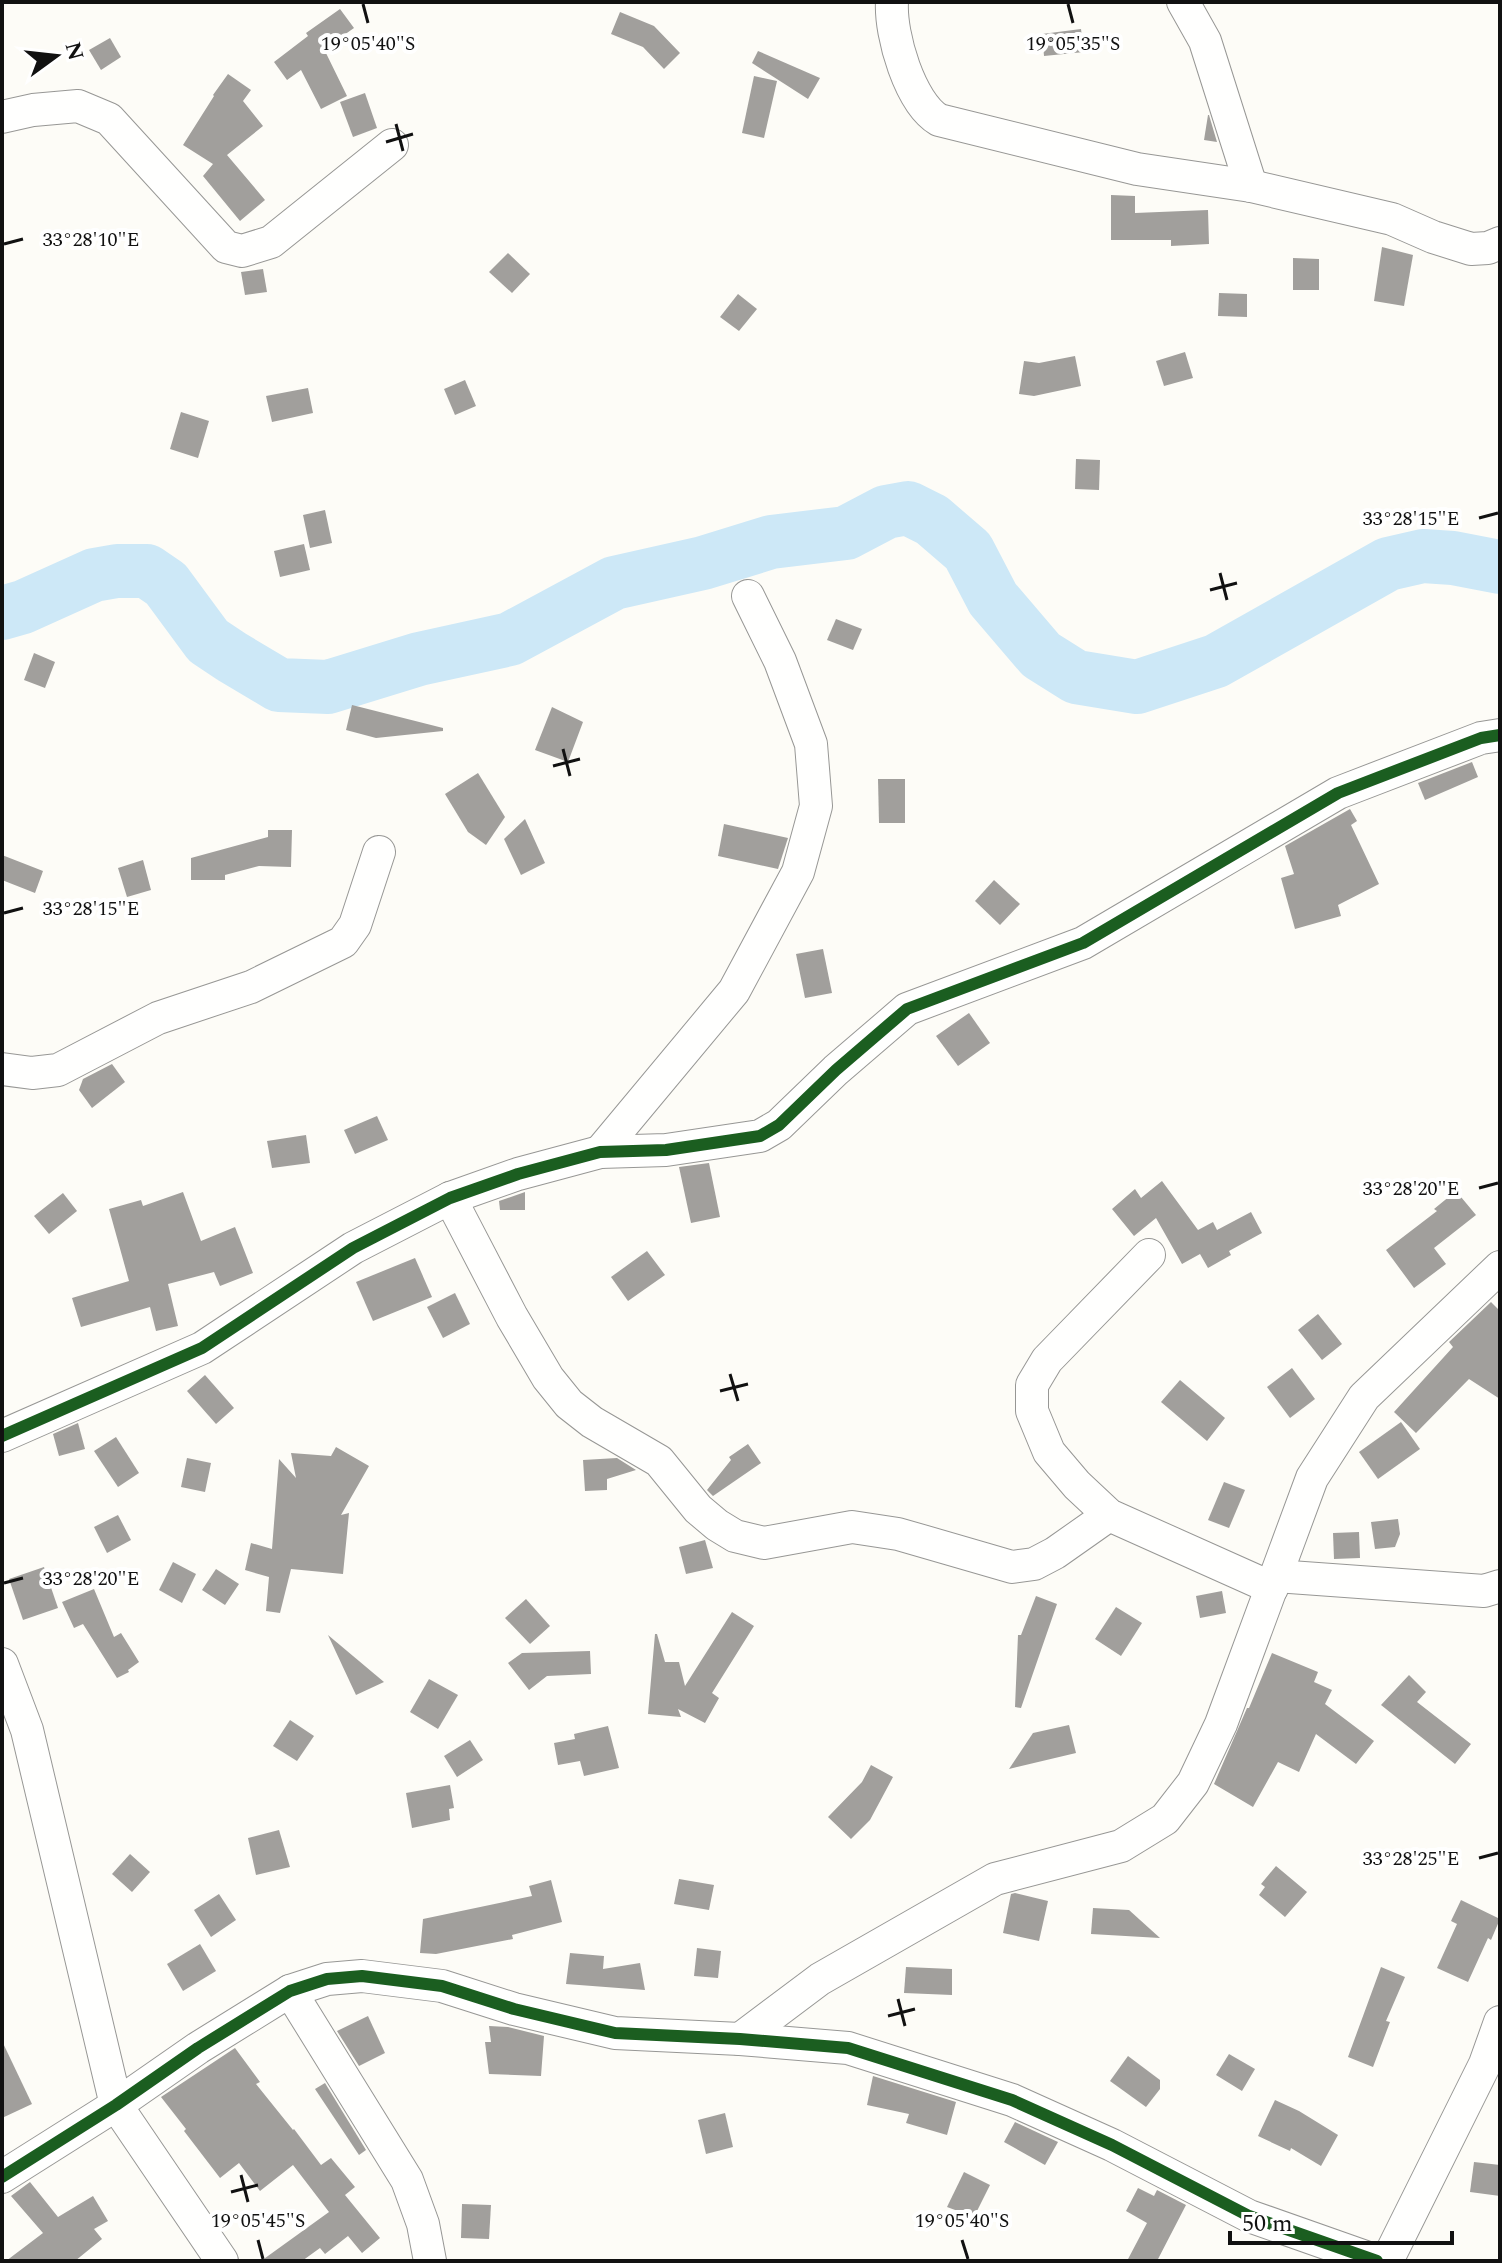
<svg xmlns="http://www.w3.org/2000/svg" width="1502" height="2263" font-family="Spectral,serif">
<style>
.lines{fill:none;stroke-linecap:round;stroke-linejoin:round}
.river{stroke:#cde8f7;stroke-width:54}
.building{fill:#a19f9c}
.street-casing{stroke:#979795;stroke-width:34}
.street{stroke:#fffffe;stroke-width:32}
.cycleway-casing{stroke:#fff;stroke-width:17}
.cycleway{stroke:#1b5e20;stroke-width:12}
.ticks{fill:none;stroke:#111;stroke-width:3}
.ticks-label{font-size:20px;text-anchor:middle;fill:#111;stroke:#fff;stroke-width:8;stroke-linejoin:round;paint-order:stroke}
</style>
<rect width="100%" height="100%" fill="#fdfcf7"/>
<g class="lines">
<polyline class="river" points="2,613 23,607 94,575 117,571 147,571 166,584 208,641 232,657 279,685 328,687 419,659 510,639 614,583 703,563 771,542 846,533 886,512 908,508 932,520 968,551 993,599 1041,655 1076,677 1137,687 1216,661 1388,564 1423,556 1453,558 1500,567"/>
</g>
<g class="building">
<polygon points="340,9 354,28 324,49 347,96 321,109 301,70 287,80 274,62 308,36 306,33"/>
<polygon points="620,12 654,26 680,53 664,69 643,47 611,34"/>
<polygon points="1081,29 1084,52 1044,56 1042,34"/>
<polygon points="110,38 121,57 101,70 89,50"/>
<polygon points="758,51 820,78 808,99 752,63"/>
<polygon points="228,74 251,90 243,101 263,126 227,155 265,200 240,221 203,176 213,164 183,145 214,96 213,95"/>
<polygon points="754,76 777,81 764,138 742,133"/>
<polygon points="365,93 377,128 353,137 340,102"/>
<polygon points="1208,115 1209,115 1217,142 1204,140"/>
<polygon points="1111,195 1135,196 1135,213 1208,210 1209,244 1171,246 1171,240 1111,240"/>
<polygon points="1382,247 1413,255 1404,306 1374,301"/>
<polygon points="508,253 530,274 512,293 489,272"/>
<polygon points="1293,258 1319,259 1319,290 1293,290"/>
<polygon points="263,269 267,292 245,295 241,272"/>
<polygon points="1219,293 1247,294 1247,317 1218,316"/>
<polygon points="738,294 757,309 739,331 720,317"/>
<polygon points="1185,352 1193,378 1164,386 1156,361"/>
<polygon points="1075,356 1081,386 1034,396 1019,394 1024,361 1039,363"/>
<polygon points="465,380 476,406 455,415 444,389"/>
<polygon points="308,388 313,413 272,422 266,396"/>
<polygon points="181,412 209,421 198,458 170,449"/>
<polygon points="1076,459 1100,460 1099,490 1075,489"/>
<polygon points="325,510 332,543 310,548 303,515"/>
<polygon points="304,544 310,570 280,577 274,551"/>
<polygon points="836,619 862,629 853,650 827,640"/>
<polygon points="34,653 55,662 45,688 24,680"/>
<polygon points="352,705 443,728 443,731 376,738 346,730"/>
<polygon points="552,707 583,722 568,762 535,750"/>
<polygon points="1472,762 1478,777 1425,800 1418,783"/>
<polygon points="478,773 505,817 486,845 468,832 445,794"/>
<polygon points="878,779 905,779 905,823 879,823"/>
<polygon points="1350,809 1357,821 1351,825 1379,884 1338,905 1341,916 1295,929 1281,878 1294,874 1285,846"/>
<polygon points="525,819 545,863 521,875 504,839"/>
<polygon points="724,824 788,838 778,869 718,856"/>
<polygon points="268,830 292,830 291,867 259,866 225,875 225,880 191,880 191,858 268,837"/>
<polygon points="2,855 43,871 35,893 2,880"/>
<polygon points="143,860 151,890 127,897 118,868"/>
<polygon points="994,880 1020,904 1000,925 975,901"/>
<polygon points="823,949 832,993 805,998 796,954"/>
<polygon points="969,1013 990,1043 958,1066 936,1036"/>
<polygon points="112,1064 125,1082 92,1108 79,1090 83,1079"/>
<polygon points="377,1116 388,1140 355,1154 344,1130"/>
<polygon points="306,1135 310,1163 272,1168 267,1141"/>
<polygon points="709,1163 720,1217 691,1223 679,1167"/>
<polygon points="1162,1181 1198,1230 1213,1222 1217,1230 1251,1212 1262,1233 1229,1251 1231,1255 1208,1268 1200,1254 1182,1264 1156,1218 1134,1236 1112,1209 1135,1189 1141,1198"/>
<polygon points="1456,1191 1476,1215 1434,1248 1446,1264 1414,1288 1386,1250 1437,1211 1434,1209"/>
<polygon points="183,1192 201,1241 235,1227 253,1273 220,1286 214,1272 168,1284 178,1326 156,1331 150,1307 81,1327 72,1298 129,1281 109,1209 141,1200 143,1206"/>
<polygon points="525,1192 525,1210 500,1210 499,1201"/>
<polygon points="63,1193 77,1211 49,1234 34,1216"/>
<polygon points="647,1251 665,1275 628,1301 611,1277"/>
<polygon points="415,1258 432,1297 373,1321 356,1282"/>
<polygon points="455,1293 470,1324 443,1338 427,1307"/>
<polygon points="1491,1302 1500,1311 1500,1399 1469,1379 1416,1433 1394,1412 1453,1347 1449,1342"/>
<polygon points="1318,1314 1342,1344 1322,1360 1298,1330"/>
<polygon points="1292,1368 1315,1399 1290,1418 1267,1387"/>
<polygon points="205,1375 234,1408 216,1424 187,1391"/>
<polygon points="1180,1380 1225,1418 1207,1441 1161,1402"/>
<polygon points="1401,1422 1420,1449 1378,1479 1359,1452"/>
<polygon points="78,1423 85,1449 59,1456 53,1434"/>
<polygon points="116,1437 139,1473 118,1487 94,1451"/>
<polygon points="748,1444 761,1463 713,1496 707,1490 731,1460 729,1457"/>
<polygon points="336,1447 369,1466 341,1515 349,1513 343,1574 291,1569 280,1613 266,1611 269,1577 245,1570 251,1543 272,1549 279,1459 296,1478 291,1453 331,1456"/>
<polygon points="187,1458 211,1463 205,1492 181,1487"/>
<polygon points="617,1458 636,1470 607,1479 607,1490 585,1491 583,1460"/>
<polygon points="1224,1482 1245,1490 1229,1528 1208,1520"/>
<polygon points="118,1515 131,1540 107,1553 94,1527"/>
<polygon points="1398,1519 1400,1534 1395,1547 1375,1549 1371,1522"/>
<polygon points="1359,1532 1360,1558 1334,1559 1333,1533"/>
<polygon points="705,1540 713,1568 686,1574 679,1547"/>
<polygon points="173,1562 196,1574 182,1603 159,1590"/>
<polygon points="44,1567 58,1608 23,1620 9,1579"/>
<polygon points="216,1569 239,1584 225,1605 202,1590"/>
<polygon points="94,1589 114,1637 121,1633 139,1662 128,1670 129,1672 117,1678 83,1624 74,1628 62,1602"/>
<polygon points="1222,1591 1226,1613 1200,1618 1196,1596"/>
<polygon points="1036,1596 1057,1604 1021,1708 1015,1707 1018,1635 1021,1635"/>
<polygon points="526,1599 550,1626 530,1644 505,1618"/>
<polygon points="1116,1607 1142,1623 1121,1656 1095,1639"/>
<polygon points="732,1612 754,1626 712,1693 719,1698 705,1723 678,1709 681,1717 648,1714 655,1634 657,1634 665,1662 679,1662 685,1686"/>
<polygon points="328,1635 384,1682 356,1695"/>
<polygon points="590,1651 591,1674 547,1676 529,1690 508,1663 522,1653"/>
<polygon points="1272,1653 1318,1672 1314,1682 1332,1690 1325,1704 1374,1741 1356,1764 1316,1734 1299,1772 1278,1762 1253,1807 1214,1784 1247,1708 1249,1708"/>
<polygon points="1409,1675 1426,1692 1417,1702 1471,1744 1455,1764 1381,1705"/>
<polygon points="429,1679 458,1695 438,1729 410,1712"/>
<polygon points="290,1720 314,1736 297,1761 273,1746"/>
<polygon points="1069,1725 1076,1753 1009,1769 1033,1733"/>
<polygon points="608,1726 619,1768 584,1776 580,1761 558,1765 554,1743 575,1739 574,1734"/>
<polygon points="470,1740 483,1760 457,1777 444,1756"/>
<polygon points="871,1765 893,1777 870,1820 851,1839 828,1817 862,1782"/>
<polygon points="450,1785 454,1808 449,1809 450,1820 412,1828 406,1793"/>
<polygon points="279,1830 290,1867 256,1875 248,1838"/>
<polygon points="130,1854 150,1872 132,1892 112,1874"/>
<polygon points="1276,1866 1307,1892 1285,1917 1259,1895 1265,1887 1261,1884"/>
<polygon points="679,1879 714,1885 709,1910 674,1904"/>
<polygon points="551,1880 562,1922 512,1935 513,1939 436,1954 420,1953 423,1919 532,1896 529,1886"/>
<polygon points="1015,1893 1048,1901 1039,1941 1003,1933 1011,1894"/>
<polygon points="219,1894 236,1920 211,1937 194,1910"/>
<polygon points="1461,1900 1500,1919 1491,1940 1488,1938 1468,1982 1437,1968 1457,1924 1451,1921"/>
<polygon points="1093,1908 1129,1910 1160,1938 1091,1934"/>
<polygon points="200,1944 216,1971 183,1991 167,1964"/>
<polygon points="697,1948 721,1951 718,1978 694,1976"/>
<polygon points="570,1953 604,1956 603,1969 640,1963 645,1990 566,1984"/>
<polygon points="906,1967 952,1969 952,1995 904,1993"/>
<polygon points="1381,1967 1405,1977 1386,2021 1390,2022 1373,2067 1348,2057"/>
<polygon points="368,2016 385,2053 359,2066 337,2031"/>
<polygon points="489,2026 508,2027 544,2036 541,2076 489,2074 485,2042 491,2042"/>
<polygon points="2,2041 32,2104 2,2118"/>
<polygon points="235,2048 260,2082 256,2084 293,2130 294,2129 321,2165 331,2158 355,2187 345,2195 380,2238 362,2253 348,2236 325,2254 320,2248 302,2261 261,2261 329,2212 293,2165 260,2191 239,2163 220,2178 184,2131 186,2129 161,2097"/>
<polygon points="1229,2054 1255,2069 1242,2091 1216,2075"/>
<polygon points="1128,2056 1160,2080 1160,2089 1146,2107 1110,2081"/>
<polygon points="873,2076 956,2102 947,2135 906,2123 909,2114 867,2105"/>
<polygon points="325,2083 366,2150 359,2155 315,2089"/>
<polygon points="1275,2100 1299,2111 1338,2135 1321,2166 1291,2148 1290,2151 1258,2136"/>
<polygon points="725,2113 733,2147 706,2154 698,2120"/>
<polygon points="1015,2122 1058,2142 1045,2165 1004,2142"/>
<polygon points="1474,2162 1500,2165 1500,2196 1470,2192"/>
<polygon points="964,2172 990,2185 974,2217 947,2207"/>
<polygon points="30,2182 58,2217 93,2196 108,2221 94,2229 102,2239 75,2261 6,2261 43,2233 11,2196"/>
<polygon points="1138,2188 1154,2196 1157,2190 1186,2205 1157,2261 1127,2261 1147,2223 1126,2211"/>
<polygon points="462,2204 491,2205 489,2239 461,2238"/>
</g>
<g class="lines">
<g class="street-casing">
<g id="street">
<path d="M892,2C890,35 910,103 939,120L1137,169L1251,186L1392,219L1433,237L1471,249L1488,248L1500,243"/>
<polyline points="1183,2 1205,41 1251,186"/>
<polyline points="2,117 33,110 78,106 109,119 226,247 242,251 271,242 392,145"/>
<polyline points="2,1069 32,1073 58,1070 158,1018 251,987 343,942 355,925 379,852"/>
<polyline points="600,1152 734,991 798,872 816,806 811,744 780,661 748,596"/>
<polyline points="450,1198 512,1317 548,1378 569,1404 592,1422 659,1461 698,1509 717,1525 735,1536 764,1543 852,1527 898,1534 1012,1567 1034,1564 1055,1553 1109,1515"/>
<polyline points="1149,1255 1047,1360 1032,1385 1032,1411 1049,1452 1077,1485 1109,1515 1272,1588"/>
<polyline points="2,1436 202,1348 353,1248 450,1198 518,1174 600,1152 666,1150 760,1136 779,1125 836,1070 907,1009 1083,943 1338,793 1481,738 1500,735"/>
<polyline points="1276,1576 1484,1591 1500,1586"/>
<polyline points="2,1664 27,1730 116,2105 222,2261"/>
<polyline points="290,1991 407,2180 423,2224 430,2261"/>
<polyline points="740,2039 820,1979 995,1879 1121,1846 1165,1819 1193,1783 1221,1724 1312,1478 1364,1397 1500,1267"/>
<polyline points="2,2177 116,2105 198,2048 290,1991 327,1979 362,1976 442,1986 514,2009 615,2033 740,2039 848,2048 1012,2100 1112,2145 1249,2216 1377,2261"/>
<polyline points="1387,2261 1485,2064 1500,2022"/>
</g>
</g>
<use href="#street" class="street"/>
<g class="cycleway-casing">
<g id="cycleway">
<polyline points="2,1436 202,1348 353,1248 450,1198 518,1174 600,1152 666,1150 760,1136 779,1125 836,1070 907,1009 1083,943 1338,793 1481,738 1500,735"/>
<polyline points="2,2177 116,2105 198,2048 290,1991 327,1979 362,1976 442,1986 514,2009 615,2033 740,2039 848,2048 1012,2100 1112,2145 1249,2216 1377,2261"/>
</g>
</g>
<use href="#cycleway" class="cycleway"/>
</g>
<path class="ticks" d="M363,4L368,23M1068,4L1073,23M396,124L403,151M386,142L413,134M4,244L23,239M1479,518L1498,513M1220,573L1227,600M1210,590L1237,583M563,749L570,776M553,766L580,759M4,913L23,908M1479,1188L1498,1183M730,1374L738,1401M720,1391L748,1384M4,1583L23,1578M1479,1858L1498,1853M898,1999L905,2026M888,2016L915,2009M241,2175L248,2202M231,2192L258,2185M258,2240L263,2259M962,2240L968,2259"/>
<g class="ticks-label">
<text x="368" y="50">19°05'40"S</text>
<text x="1073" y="50">19°05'35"S</text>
<text x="91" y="246">33°28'10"E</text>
<text x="1411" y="525">33°28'15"E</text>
<text x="91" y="915">33°28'15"E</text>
<text x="1411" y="1195">33°28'20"E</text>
<text x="91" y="1585">33°28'20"E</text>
<text x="1411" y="1865">33°28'25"E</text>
<text x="258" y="2227">19°05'45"S</text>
<text x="962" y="2227">19°05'40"S</text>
</g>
<rect width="1502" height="2263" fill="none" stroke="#111111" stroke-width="8"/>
<g transform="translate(56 56) rotate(75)" stroke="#ffffff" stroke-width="6" paint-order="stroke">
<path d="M0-6L14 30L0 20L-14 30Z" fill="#111111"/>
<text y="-12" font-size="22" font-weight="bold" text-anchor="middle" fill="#111111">N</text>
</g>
<path d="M1230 2231v12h222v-12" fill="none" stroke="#111111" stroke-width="4"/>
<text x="1242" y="2231" font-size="24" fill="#111111" stroke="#ffffff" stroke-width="6" paint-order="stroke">50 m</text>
</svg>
